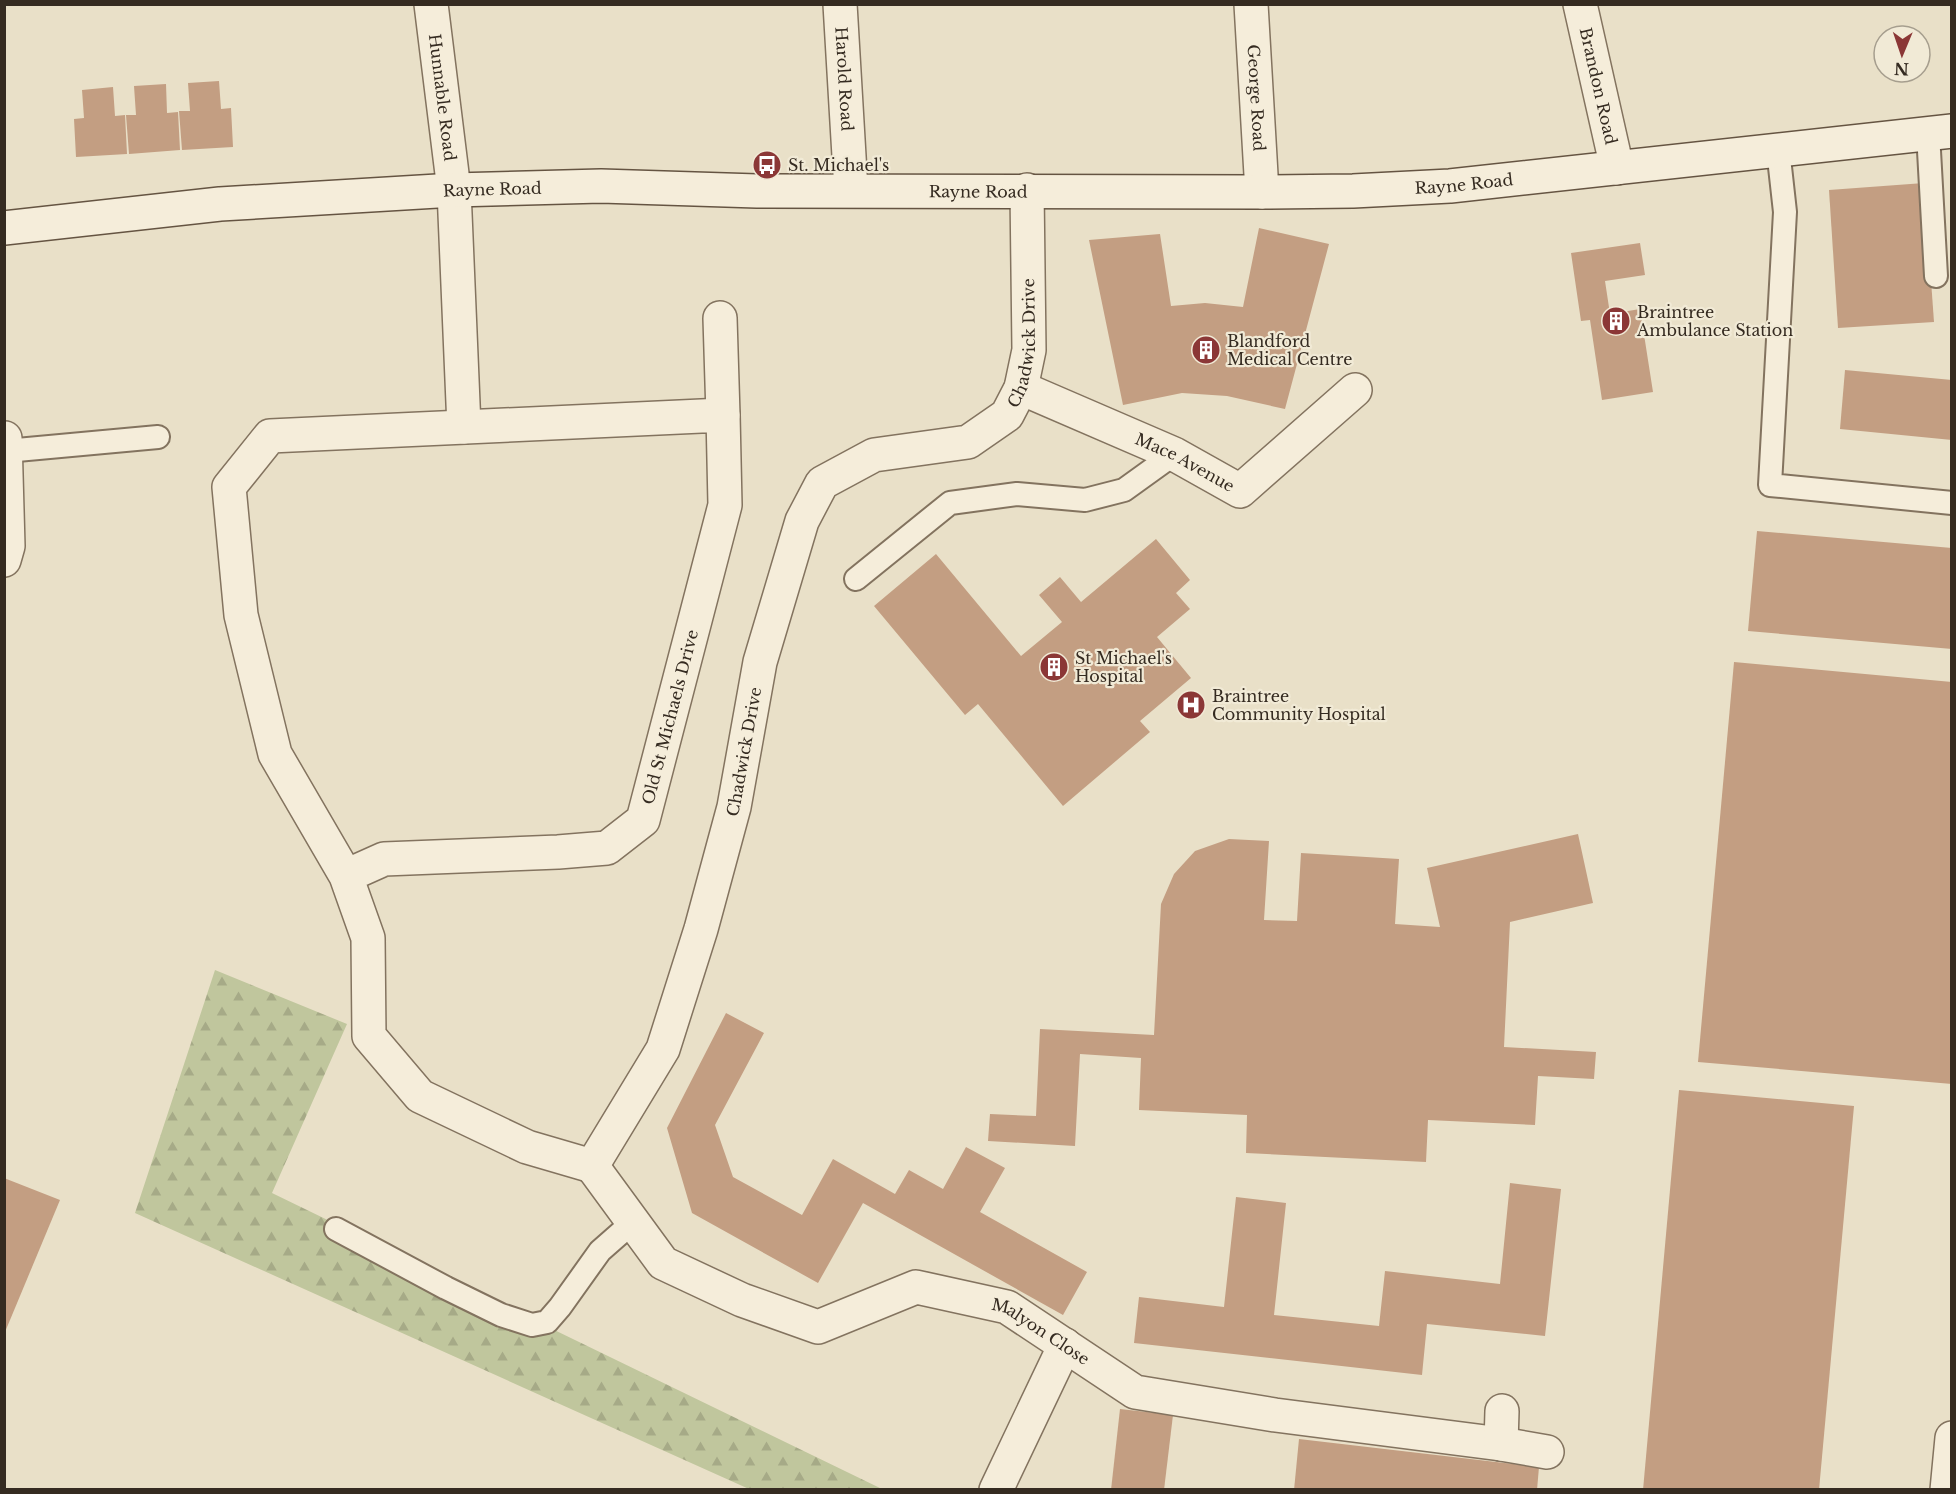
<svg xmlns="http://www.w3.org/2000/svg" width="1956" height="1494" font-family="'Libre Baskerville',serif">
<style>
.forest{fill:url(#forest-firs)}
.building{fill:#c39e82}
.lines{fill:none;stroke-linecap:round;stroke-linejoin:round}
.service-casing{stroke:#83735f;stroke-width:26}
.minor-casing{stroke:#83735f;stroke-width:36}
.secondary-casing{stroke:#655442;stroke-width:36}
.service{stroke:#f5edda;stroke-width:22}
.minor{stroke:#f5edda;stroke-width:33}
.secondary{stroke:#f5edda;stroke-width:33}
.labels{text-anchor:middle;stroke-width:4.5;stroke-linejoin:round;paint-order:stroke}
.street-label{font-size:16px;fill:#352b21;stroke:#f1ead6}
.poi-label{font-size:16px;fill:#352b21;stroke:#f1ead6;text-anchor:start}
</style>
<defs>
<pattern id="forest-firs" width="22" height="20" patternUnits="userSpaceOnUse" patternTransform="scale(1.5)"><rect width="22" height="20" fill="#c0c69d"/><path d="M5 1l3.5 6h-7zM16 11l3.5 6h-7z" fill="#a6aa87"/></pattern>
</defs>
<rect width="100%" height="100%" fill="#e9e0c8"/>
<polygon class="forest" points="215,970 347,1024 272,1193 882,1489 749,1489 135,1213"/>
<g class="building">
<polygon points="219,81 221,109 231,108 233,147 182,150 179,111 190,111 188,83"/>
<polygon points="166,84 167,113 178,112 180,150 129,154 126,115 136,115 134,86"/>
<polygon points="113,87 115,116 125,115 127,154 76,157 74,119 84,118 82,90"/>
<polygon points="1924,183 1934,322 1838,328 1829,190"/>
<polygon points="1259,228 1329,244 1285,409 1227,396 1182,393 1123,405 1089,240 1160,234 1171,306 1205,303 1243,307"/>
<polygon points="1640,243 1645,275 1605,281 1610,314 1640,309 1653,392 1602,400 1590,320 1581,321 1571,253"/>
<polygon points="1845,370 1952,380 1952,440 1840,429"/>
<polygon points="1757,531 1952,548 1952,649 1748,631"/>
<polygon points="1156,539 1190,580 1176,593 1190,609 1157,637 1191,678 1140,721 1150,732 1063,806 978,704 965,715 874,606 936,554 1021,656 1062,622 1039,595 1060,577 1081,602"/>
<polygon points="1734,662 1952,682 1952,1084 1698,1062"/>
<polygon points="1578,834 1593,903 1510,922 1504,1047 1596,1052 1594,1079 1538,1076 1535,1125 1428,1120 1426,1162 1246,1153 1247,1115 1139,1110 1141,1058 1080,1054 1075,1146 988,1141 990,1114 1036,1116 1040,1029 1154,1035 1161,904 1174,874 1195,851 1229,839 1269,841 1264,920 1297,921 1301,853 1399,859 1395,924 1440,927 1427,868"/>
<polygon points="726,1013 764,1033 715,1125 733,1177 802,1215 833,1159 895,1194 909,1170 943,1189 966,1147 1005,1168 980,1212 1087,1272 1063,1315 863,1203 818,1283 692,1213 667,1128"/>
<polygon points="1679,1090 1854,1106 1819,1490 1643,1490"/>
<polygon points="4,1178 60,1200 5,1332 4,1332"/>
<polygon points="1510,1183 1561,1189 1545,1336 1427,1324 1422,1375 1134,1343 1139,1297 1224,1307 1236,1197 1286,1203 1274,1315 1379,1326 1385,1271 1500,1284"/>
<polygon points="1120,1409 1173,1415 1164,1490 1111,1490"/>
<polygon points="1299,1439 1539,1467 1537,1490 1294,1490"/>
</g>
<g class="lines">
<g class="service-casing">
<g id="service">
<polyline points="1928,133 1936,276"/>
<polyline points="1778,149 1785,212 1770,485 1952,503"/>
<polyline points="6,451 158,437"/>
<polyline points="856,579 950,503 1017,494 1085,500 1124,490 1174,454"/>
<polyline points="336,1229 446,1288 501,1315 532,1325 547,1322 560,1307 600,1251 633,1222"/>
</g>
</g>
<g class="minor-casing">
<g id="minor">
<path id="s1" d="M431,4L454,190L464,427"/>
<path id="s2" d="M840,4L851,190"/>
<path id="s3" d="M1251,4L1262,192"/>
<path id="s4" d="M1580,4L1617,168"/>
<polyline points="720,318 723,415"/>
<path id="s5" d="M1021,388L1174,454L1240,491L1355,390"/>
<polyline points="4,560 8,546 5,438"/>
<path id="s6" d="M346,876L384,859L558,852L607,848L643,820L725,505L723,415L270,436L229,487L241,615L275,754L346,876L368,938L369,1036L420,1096L527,1147L592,1166L663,1049L701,929L734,807L760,662L802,521L822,483L874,455L968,442L1007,415L1021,388L1029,350L1027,190"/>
<path id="s7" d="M592,1166L663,1263L742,1300L818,1327L916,1287L1007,1307L1135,1392L1275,1415L1501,1444L1547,1452"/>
<polyline points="1501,1444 1502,1411"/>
<polyline points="996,1490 1065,1345"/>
<polyline points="1947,1490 1952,1438"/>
</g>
</g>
<g class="secondary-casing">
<g id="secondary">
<path id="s8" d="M4,228L220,204L454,190L601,186L757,191L1262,192L1353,191L1450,186L1952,131"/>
</g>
</g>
<use href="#service" class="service"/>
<use href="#minor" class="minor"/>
<use href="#secondary" class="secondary"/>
</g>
<defs>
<g id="bus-disc" transform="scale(1.5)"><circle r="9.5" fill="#8b3736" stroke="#f1ead6"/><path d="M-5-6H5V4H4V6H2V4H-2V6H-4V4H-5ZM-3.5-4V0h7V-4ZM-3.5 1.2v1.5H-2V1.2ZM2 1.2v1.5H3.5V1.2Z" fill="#fff"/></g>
<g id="building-disc" transform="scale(1.5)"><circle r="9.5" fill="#8b3736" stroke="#f1ead6"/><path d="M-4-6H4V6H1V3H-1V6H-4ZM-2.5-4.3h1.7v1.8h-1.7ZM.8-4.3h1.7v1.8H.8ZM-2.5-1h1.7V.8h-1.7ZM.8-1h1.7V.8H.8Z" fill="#fff"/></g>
<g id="hospital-disc" transform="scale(1.5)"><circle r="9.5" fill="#8b3736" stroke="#f1ead6"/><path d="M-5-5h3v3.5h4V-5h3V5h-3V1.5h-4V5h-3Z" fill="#fff"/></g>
</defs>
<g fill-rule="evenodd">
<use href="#bus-disc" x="767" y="165"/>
<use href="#building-disc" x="1616" y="321"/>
<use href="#building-disc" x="1206" y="350"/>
<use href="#building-disc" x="1054" y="667"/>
<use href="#hospital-disc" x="1191" y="705"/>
</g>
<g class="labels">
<g class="street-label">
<text dy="6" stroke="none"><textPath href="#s2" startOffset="75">Harold Road</textPath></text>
<text dy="6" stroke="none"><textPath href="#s4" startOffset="84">Brandon Road</textPath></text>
<text dy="6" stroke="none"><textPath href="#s1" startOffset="94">Hunnable Road</textPath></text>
<text dy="6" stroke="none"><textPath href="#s3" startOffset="94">George Road</textPath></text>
<text dy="6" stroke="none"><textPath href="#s8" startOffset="1462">Rayne Road</textPath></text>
<text dy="6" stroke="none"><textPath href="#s8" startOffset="490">Rayne Road</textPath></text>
<text dy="6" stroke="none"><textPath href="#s8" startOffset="976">Rayne Road</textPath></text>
<text dy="6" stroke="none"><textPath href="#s6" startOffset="3090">Chadwick Drive</textPath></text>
<text dy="6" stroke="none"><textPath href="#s5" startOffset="180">Mace Avenue</textPath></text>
<text dy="6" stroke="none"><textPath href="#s6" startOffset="417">Old St Michaels Drive</textPath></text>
<text dy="6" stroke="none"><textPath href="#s6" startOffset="2532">Chadwick Drive</textPath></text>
<text dy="6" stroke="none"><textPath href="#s7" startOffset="528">Malyon Close</textPath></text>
</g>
<g class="poi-label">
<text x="788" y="171">St. Michael's</text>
<text x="1637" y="318">Braintree<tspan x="1637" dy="18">Ambulance Station</tspan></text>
<text x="1227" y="347">Blandford<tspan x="1227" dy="18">Medical Centre</tspan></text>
<text x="1075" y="664">St Michael's<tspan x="1075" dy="18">Hospital</tspan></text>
<text x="1212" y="702">Braintree<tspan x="1212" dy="18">Community Hospital</tspan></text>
</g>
</g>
<rect width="1956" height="1494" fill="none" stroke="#352b21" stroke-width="12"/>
<g transform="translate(1902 54) rotate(182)"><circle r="28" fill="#f1ead6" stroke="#a69e8e" stroke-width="1.5"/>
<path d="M0-4.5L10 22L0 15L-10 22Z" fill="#8b3736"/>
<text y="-9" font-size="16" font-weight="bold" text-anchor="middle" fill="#352b21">N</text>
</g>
</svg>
